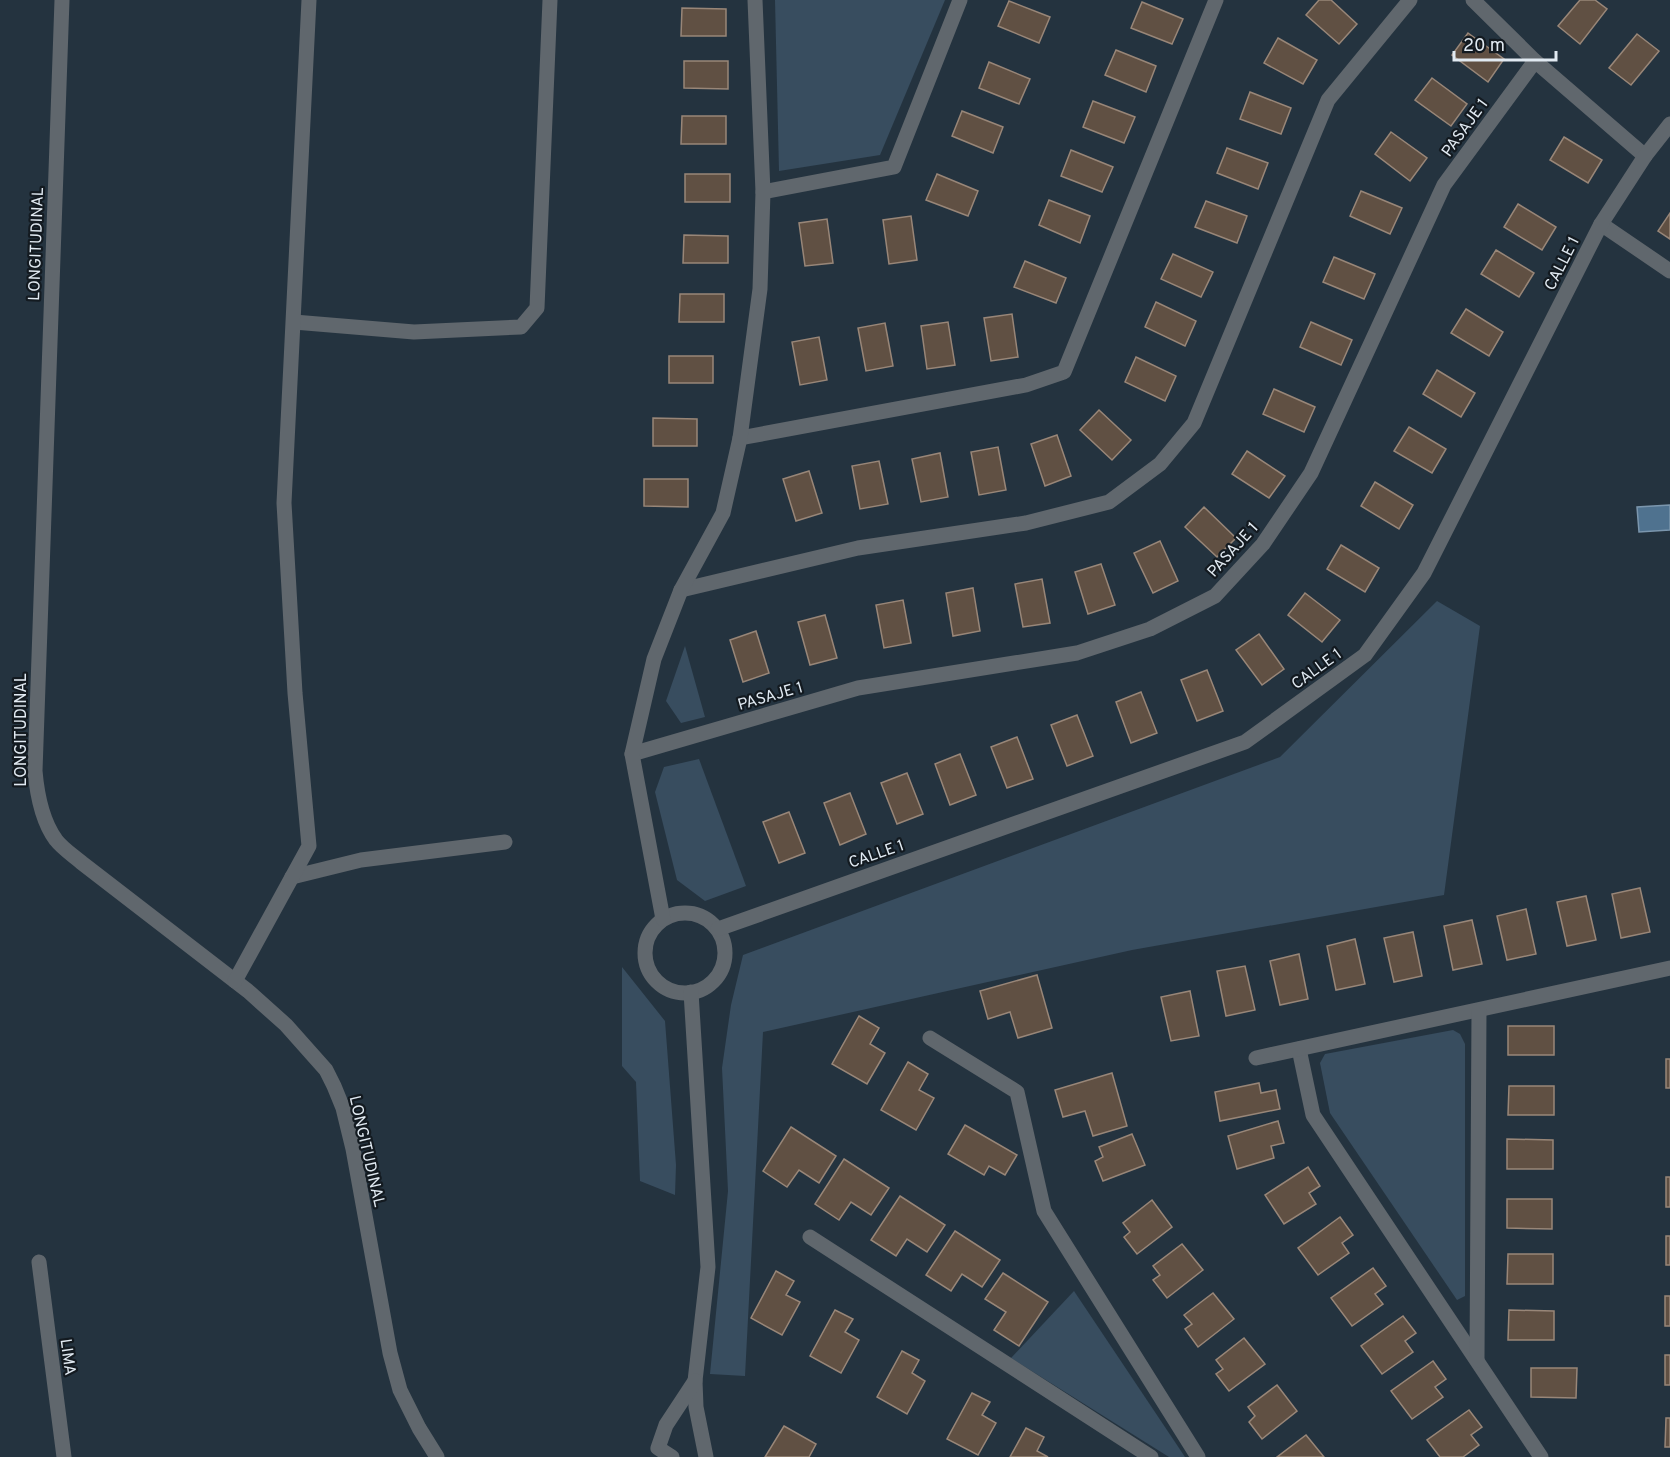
<svg xmlns="http://www.w3.org/2000/svg" width="1670" height="1457" font-family="Overpass,sans-serif">
<style>
.green{fill:#384d5f}
.water{fill:#4f728f;stroke:#7b96ad;stroke-width:1.5}
.building{fill:#605043;stroke:#988678;stroke-width:1.5}
.lines{fill:none;stroke-linecap:round;stroke-linejoin:round}
.street{stroke:#60676d;stroke-width:15}
.labels{text-anchor:middle;stroke-width:4.5;stroke-linejoin:round;paint-order:stroke}
.street-label{font-size:16px;fill:#e1eaf2;stroke:#131a20}
</style>
<rect width="100%" height="100%" fill="#24333f"/>
<g class="green">
<polygon points="775,0 945,0 880,155 779,171"/>
<polygon points="1437,601 1480,626 1444,895 1132,950 763,1032 745,1376 710,1374 728,1191 722,1068 731,1005 743,955 1280,757"/>
<polygon points="685,646 705,717 681,723 666,701"/>
<polygon points="699,759 746,886 705,901 677,880 655,792 664,767"/>
<polygon points="622,967 665,1021 676,1165 675,1195 640,1181 636,1082 622,1066"/>
<polygon points="1453,1030 1460,1034 1465,1044 1465,1296 1457,1300 1330,1113 1320,1063 1325,1054"/>
<polygon points="1074,1291 1185,1457 1169,1457 1011,1358"/>
</g>
<polygon class="water" points="1670,505 1670,530 1639,532 1637,507"/>
<g class="building">
<polygon points="1319,0 1331,0 1357,24 1339,44 1306,15"/>
<polygon points="1580,0 1595,0 1607,9 1580,44 1558,26"/>
<polygon points="1009,1 1050,17 1039,43 998,26"/>
<polygon points="1142,2 1183,19 1172,44 1131,28"/>
<polygon points="682,8 726,9 726,36 681,36"/>
<polygon points="1468,33 1504,59 1488,82 1452,55"/>
<polygon points="1637,34 1659,51 1631,85 1609,68"/>
<polygon points="1278,38 1317,60 1303,84 1264,63"/>
<polygon points="1116,50 1156,66 1146,92 1105,75"/>
<polygon points="684,61 728,61 728,89 684,88"/>
<polygon points="989,62 1030,79 1019,104 979,88"/>
<polygon points="1432,78 1467,104 1451,126 1415,100"/>
<polygon points="1250,92 1291,108 1281,134 1240,119"/>
<polygon points="1093,101 1135,117 1124,143 1083,127"/>
<polygon points="962,111 1003,127 993,153 952,136"/>
<polygon points="682,116 726,116 726,144 681,144"/>
<polygon points="1391,132 1427,158 1410,181 1375,154"/>
<polygon points="1564,137 1602,160 1588,183 1550,160"/>
<polygon points="1227,148 1268,163 1258,189 1217,173"/>
<polygon points="1071,150 1113,167 1102,192 1061,176"/>
<rect x="685" y="174" width="45" height="28"/>
<polygon points="937,174 978,191 968,216 926,200"/>
<polygon points="1361,191 1402,208 1390,234 1350,216"/>
<polygon points="1049,200 1090,216 1080,243 1039,225"/>
<polygon points="1206,201 1247,216 1237,243 1195,227"/>
<polygon points="1518,204 1556,227 1542,250 1504,227"/>
<polygon points="1670,213 1670,239 1658,231"/>
<polygon points="911,216 917,260 889,264 883,220"/>
<polygon points="827,219 833,263 805,266 799,223"/>
<polygon points="684,235 728,236 728,263 683,263"/>
<polygon points="1496,250 1534,273 1519,297 1481,274"/>
<polygon points="1173,254 1213,272 1201,297 1161,279"/>
<polygon points="1334,257 1375,274 1364,299 1323,282"/>
<polygon points="1025,261 1066,278 1056,303 1014,287"/>
<polygon points="680,294 724,294 724,322 679,322"/>
<polygon points="1156,302 1196,321 1185,346 1145,327"/>
<polygon points="1466,309 1503,332 1489,356 1451,333"/>
<polygon points="1012,314 1018,357 991,361 984,318"/>
<polygon points="948,322 955,365 927,369 921,326"/>
<polygon points="1311,322 1352,340 1341,365 1300,347"/>
<polygon points="885,323 893,366 866,371 858,328"/>
<polygon points="819,337 827,380 800,385 792,342"/>
<rect x="669" y="356" width="44" height="27"/>
<polygon points="1136,357 1176,376 1165,401 1125,382"/>
<polygon points="1437,370 1475,393 1461,417 1423,394"/>
<polygon points="1274,389 1315,407 1304,432 1263,414"/>
<polygon points="1099,410 1131,440 1112,460 1080,430"/>
<polygon points="653,418 697,419 697,446 653,446"/>
<polygon points="1409,427 1446,449 1432,473 1394,451"/>
<polygon points="1057,435 1071,476 1045,486 1031,444"/>
<polygon points="998,447 1006,490 979,495 971,452"/>
<polygon points="1247,451 1285,476 1269,498 1232,474"/>
<polygon points="940,453 948,497 921,502 912,459"/>
<polygon points="879,461 888,504 860,509 852,466"/>
<polygon points="809,471 822,513 796,521 783,479"/>
<polygon points="644,479 688,479 688,507 644,506"/>
<polygon points="1375,482 1413,505 1399,529 1361,506"/>
<polygon points="1204,507 1236,538 1217,557 1185,527"/>
<polygon points="1160,541 1178,581 1153,593 1134,553"/>
<polygon points="1341,545 1379,568 1365,592 1327,569"/>
<polygon points="1101,564 1115,605 1088,614 1075,572"/>
<polygon points="1042,579 1050,623 1023,627 1015,584"/>
<polygon points="973,588 980,631 953,636 946,593"/>
<polygon points="1305,593 1340,620 1322,642 1288,615"/>
<polygon points="903,600 911,643 884,648 876,605"/>
<polygon points="825,615 837,658 810,665 798,622"/>
<polygon points="756,631 769,673 743,682 730,640"/>
<polygon points="1259,634 1284,669 1262,685 1236,650"/>
<polygon points="1207,670 1223,711 1197,721 1181,680"/>
<polygon points="1141,692 1157,733 1131,743 1116,702"/>
<polygon points="1077,715 1093,756 1067,766 1051,725"/>
<polygon points="1017,737 1033,779 1007,788 991,747"/>
<polygon points="960,754 976,795 950,805 935,764"/>
<polygon points="907,773 923,814 897,824 881,783"/>
<polygon points="850,793 866,834 840,845 824,803"/>
<polygon points="789,812 805,853 779,863 763,822"/>
<polygon points="1640,888 1650,932 1621,938 1612,894"/>
<polygon points="1586,896 1596,940 1567,946 1557,902"/>
<polygon points="1526,909 1536,954 1507,960 1497,916"/>
<polygon points="1472,920 1482,964 1453,970 1444,926"/>
<polygon points="1413,932 1422,976 1394,982 1384,938"/>
<polygon points="1355,939 1365,984 1336,990 1327,946"/>
<polygon points="1299,954 1308,999 1280,1005 1270,961"/>
<polygon points="1245,966 1255,1010 1226,1016 1217,971"/>
<polygon points="1037,975 1052,1028 1018,1038 1010,1012 988,1019 980,991"/>
<polygon points="1190,991 1199,1036 1171,1041 1161,997"/>
<polygon points="859,1016 879,1028 870,1044 885,1053 867,1084 832,1064"/>
<rect x="1508" y="1026" width="46" height="29"/>
<rect x="1666" y="1059" width="4" height="29"/>
<polygon points="908,1062 928,1074 919,1090 934,1098 916,1130 881,1110"/>
<polygon points="1112,1073 1127,1126 1093,1136 1085,1111 1063,1117 1055,1090"/>
<polygon points="1259,1083 1261,1093 1276,1090 1280,1109 1220,1121 1215,1092"/>
<polygon points="1509,1086 1554,1086 1554,1115 1508,1115"/>
<polygon points="1278,1121 1284,1143 1271,1146 1274,1158 1237,1169 1228,1136"/>
<polygon points="965,1125 1017,1155 1005,1175 989,1166 984,1175 948,1154"/>
<polygon points="791,1127 836,1156 819,1183 799,1170 787,1187 763,1171"/>
<polygon points="1132,1134 1145,1165 1103,1181 1095,1161 1103,1157 1099,1147"/>
<polygon points="1507,1139 1553,1140 1553,1169 1507,1169"/>
<polygon points="844,1159 889,1188 871,1215 851,1202 839,1220 815,1204"/>
<polygon points="1308,1167 1320,1186 1309,1193 1316,1204 1284,1224 1265,1195"/>
<rect x="1666" y="1177" width="4" height="30"/>
<polygon points="900,1196 945,1225 927,1252 907,1239 896,1256 871,1240"/>
<polygon points="1507,1199 1552,1199 1552,1229 1507,1228"/>
<polygon points="1152,1200 1172,1227 1137,1254 1124,1237 1130,1232 1123,1223"/>
<polygon points="1340,1217 1353,1235 1342,1243 1349,1253 1318,1275 1298,1248"/>
<polygon points="955,1231 1000,1260 982,1287 962,1274 951,1291 926,1275"/>
<rect x="1666" y="1236" width="4" height="29"/>
<polygon points="1182,1244 1203,1270 1167,1298 1153,1280 1160,1275 1153,1266"/>
<polygon points="1508,1254 1553,1254 1553,1284 1507,1284"/>
<polygon points="1373,1268 1386,1286 1375,1294 1383,1304 1352,1326 1331,1298"/>
<polygon points="776,1271 794,1281 786,1295 800,1302 782,1335 751,1318"/>
<polygon points="1003,1273 1048,1302 1019,1346 994,1330 1006,1312 985,1299"/>
<polygon points="1213,1293 1234,1319 1198,1347 1185,1329 1192,1324 1184,1315"/>
<rect x="1665" y="1296" width="5" height="30"/>
<polygon points="835,1310 853,1319 845,1332 859,1340 841,1373 810,1356"/>
<polygon points="1509,1310 1554,1311 1554,1340 1508,1340"/>
<polygon points="1403,1316 1416,1333 1405,1341 1413,1352 1382,1374 1361,1346"/>
<polygon points="1244,1338 1265,1364 1229,1391 1216,1374 1223,1369 1216,1360"/>
<polygon points="902,1351 919,1360 912,1373 925,1381 907,1414 877,1397"/>
<rect x="1665" y="1355" width="5" height="30"/>
<polygon points="1433,1361 1446,1379 1435,1387 1443,1397 1412,1419 1391,1391"/>
<polygon points="1531,1368 1577,1368 1576,1398 1531,1397"/>
<polygon points="1277,1385 1297,1411 1262,1439 1249,1422 1255,1416 1248,1407"/>
<polygon points="972,1393 990,1402 982,1415 996,1423 978,1455 947,1439"/>
<polygon points="1469,1410 1482,1427 1471,1435 1479,1445 1463,1457 1440,1457 1427,1440"/>
<polygon points="1666,1418 1670,1418 1670,1447 1665,1447"/>
<polygon points="784,1426 816,1444 809,1457 765,1457"/>
<polygon points="1026,1428 1044,1437 1037,1451 1048,1457 1010,1457"/>
<polygon points="1306,1435 1324,1457 1277,1457"/>
</g>
<g class="lines">
<g class="street">
<path d="M62,0L35,771C37,794 42,821 56,840C63,849 74,856 82,863L248,991L286,1025L326,1070L334,1086L343,1108L353,1149L390,1353L400,1390L419,1428L437,1457"/>
<polyline points="1473,0 1535,61 1645,156"/>
<polyline points="763,192 894,167 960,0"/>
<polyline points="1601,224 1670,271"/>
<polyline points="294,322 414,332 521,327 537,308 550,0"/>
<polyline points="740,438 1026,385 1064,372 1216,0"/>
<polyline points="681,590 858,548 1026,523 1109,502 1160,464 1194,423 1328,100 1410,0"/>
<polyline points="632,754 858,688 1077,653 1150,629 1215,596 1263,544 1311,473 1444,185 1535,61"/>
<polyline points="292,877 361,860 505,842"/>
<circle cx="685" cy="953" r="40"/>
<polyline points="663,919 632,754 654,659 681,590 723,513 740,438 760,289 763,192 755,0"/>
<polyline points="718,929 1245,742 1365,655 1424,573 1601,224 1645,156 1670,124"/>
<polyline points="235,981 309,846 295,693 284,503 309,0"/>
<polyline points="691,992 708,1267 695,1381 696,1407 706,1457"/>
<polyline points="930,1038 1017,1092 1044,1211 1198,1457"/>
<polyline points="1299,1049 1313,1115 1541,1457"/>
<polyline points="1256,1058 1670,968"/>
<polyline points="810,1237 1151,1457"/>
<polyline points="39,1262 64,1457"/>
<polyline points="1477,1360 1479,1011"/>
<polyline points="672,1457 658,1448 666,1425 695,1381"/>
</g>
</g>
<g class="labels">
<g class="street-label">
<text transform="translate(1464 127) rotate(-54)" y="6">PASAJE 1</text>
<text transform="translate(35 244) rotate(-88)" y="6">LONGITUDINAL</text>
<text transform="translate(1561 263) rotate(-63)" y="6">CALLE 1</text>
<text transform="translate(1232 549) rotate(-48)" y="6">PASAJE 1</text>
<text transform="translate(1316 668) rotate(-36)" y="6">CALLE 1</text>
<text transform="translate(770 695) rotate(-16)" y="6">PASAJE 1</text>
<text transform="translate(20 730) rotate(-90)" y="6">LONGITUDINAL</text>
<text transform="translate(876 853) rotate(-19)" y="6">CALLE 1</text>
<text transform="translate(368 1151) rotate(77)" y="6">LONGITUDINAL</text>
<text transform="translate(69 1357) rotate(82)" y="6">LIMA</text>
</g>
</g>
<path d="M1454 51v9h102v-9" fill="none" stroke="#e1eaf2" stroke-width="3"/>
<text x="1463" y="51" font-size="18" fill="#e1eaf2" stroke="#131a20" stroke-width="4.5" paint-order="stroke">20 m</text>
</svg>
